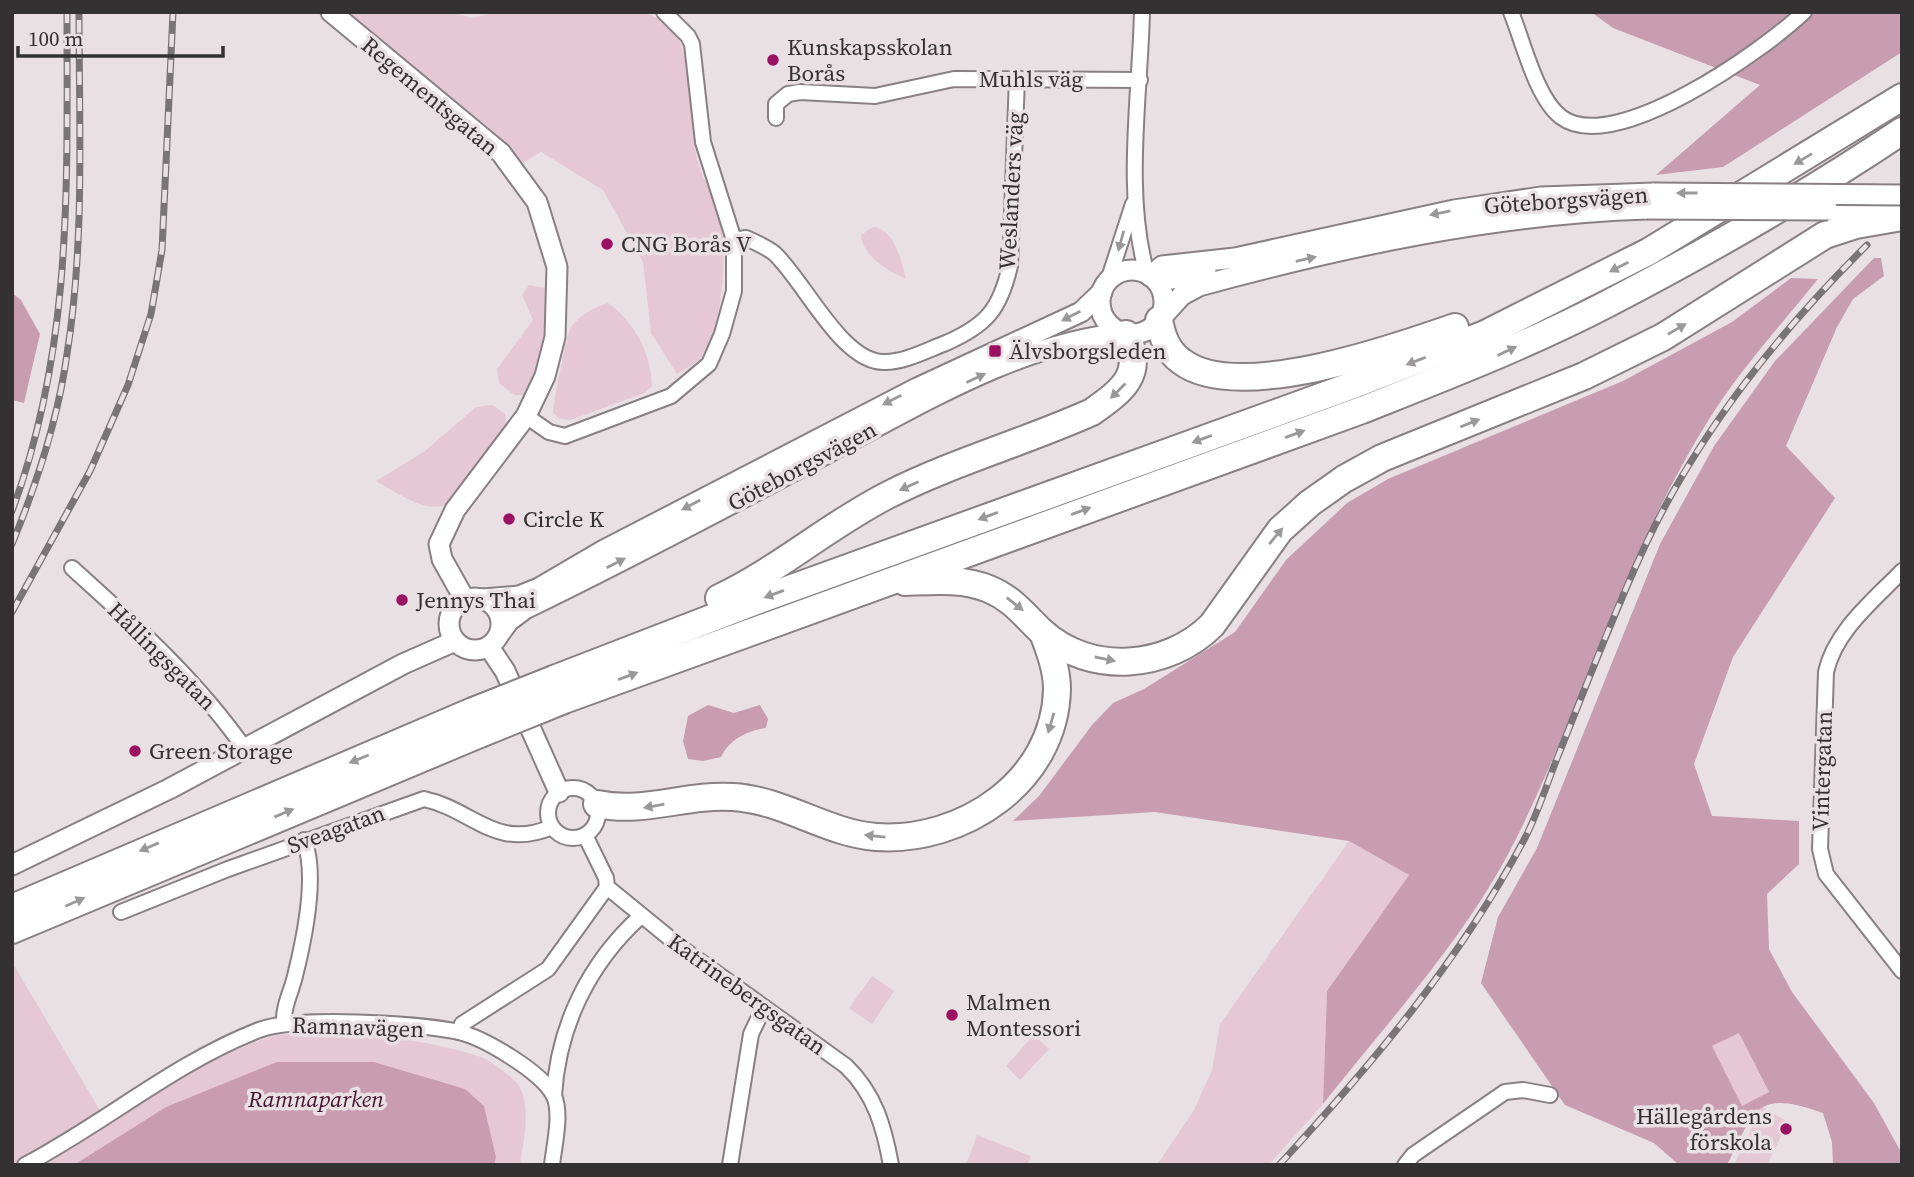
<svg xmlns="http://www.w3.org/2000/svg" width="1914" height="1177" font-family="'Source Serif 4',serif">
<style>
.green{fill:#e6c8d4}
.forest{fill:#c99db0;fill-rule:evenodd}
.water{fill:#c99daf}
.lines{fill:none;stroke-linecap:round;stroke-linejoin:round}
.street-casing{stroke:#888083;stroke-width:18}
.secondary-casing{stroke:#888083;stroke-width:23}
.highway-casing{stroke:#888083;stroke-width:30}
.street{stroke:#fff;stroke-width:14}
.secondary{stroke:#fff;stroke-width:19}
.highway{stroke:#fff;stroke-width:26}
.rail-casing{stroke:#797476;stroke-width:7}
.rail{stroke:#e9e0e4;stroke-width:4.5;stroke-dasharray:13;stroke-linecap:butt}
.secondary-bridge-casing{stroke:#888083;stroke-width:23;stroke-linecap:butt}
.highway-bridge-casing{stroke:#888083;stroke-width:30;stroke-linecap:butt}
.secondary-bridge{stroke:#fff;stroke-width:19}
.highway-bridge{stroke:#fff;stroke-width:26}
.oneway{fill:#9a9898}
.poi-dot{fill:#9a1063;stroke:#e9e0e4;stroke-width:2.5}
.labels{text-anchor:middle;stroke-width:7;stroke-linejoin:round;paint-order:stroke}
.poi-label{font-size:23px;fill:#343132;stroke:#e9e0e4;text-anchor:start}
.street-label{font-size:23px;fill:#343132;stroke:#e9e0e4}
.park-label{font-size:23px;font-style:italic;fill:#47122e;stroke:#e9e0e4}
</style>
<rect width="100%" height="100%" fill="#e9e0e4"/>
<g class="green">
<path d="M346,12H451L472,18L496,12H638C650,14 663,19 672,28C691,47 692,129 697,159C701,180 717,198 721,219C727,252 723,321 706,351C699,362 688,368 677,374L651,333L643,262L603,190L541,152L523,163L493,131Z"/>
<path d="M873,227C895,229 901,261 906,279C889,271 862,256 861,235Z"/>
<path d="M529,285L547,288C547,321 549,370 524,395H514L499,383L497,369L533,320L522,295Z"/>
<path d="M608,303C635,322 651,354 652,386L644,393L571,420L560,419L553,413C553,403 567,333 571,327C580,315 594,307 608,303Z"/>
<path d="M493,405L505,414L507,425L447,504C426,515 395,491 376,481L425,451L476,407Z"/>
<polygon points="1349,841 1409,875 1327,991 1323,1104 1269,1165 1157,1165 1194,1110 1212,1070 1220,1024"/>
<path d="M12,962L108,1124C159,1093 210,1057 267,1038C313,1023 435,1040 481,1057C491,1061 513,1077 519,1086C532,1108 523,1142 520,1165H12Z"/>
<polygon points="872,976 894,991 872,1024 849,1008"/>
<polygon points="1739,1032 1769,1093 1742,1106 1712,1046"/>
<polygon points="1034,1035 1049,1049 1020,1080 1006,1066"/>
<polygon points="1762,1107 1788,1122 1767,1165 1734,1165"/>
<polygon points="977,1135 1031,1156 1027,1165 966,1165"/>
</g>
<g class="forest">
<polygon points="1591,12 1902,12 1902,52 1723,167 1656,175 1760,85 1613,28"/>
<path d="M1874,258H1881L1884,276L1853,299L1837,327L1786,446L1835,498L1733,657L1694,764L1712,816L1799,821V864L1767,894L1769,949L1792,992L1874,1103L1902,1154V1165H1833L1832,1142L1823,1113C1756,1089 1755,1109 1727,1165H1679L1654,1143L1565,1105L1481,983L1498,917L1537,848L1660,544L1714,446L1775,361ZM1739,1033L1769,1092L1742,1106L1712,1046Z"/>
<path d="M1791,278L1818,279C1781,325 1739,371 1708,421C1626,552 1584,702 1516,839C1467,937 1390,1019 1323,1104L1327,991L1409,875L1349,841L1155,812L1013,821L1039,796L1092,725L1113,703L1144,689L1235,632L1286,560L1347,503L1388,479L1623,381L1732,322Z"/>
<polygon points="12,293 21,300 40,334 24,403 12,400"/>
</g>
<g class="water">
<path d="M708,705L734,713L760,705L768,719L766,728C747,731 730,739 721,757L703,761L688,759L683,741L688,716Z"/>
<polygon points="277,1062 374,1062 465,1089 484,1106 496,1157 494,1165 74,1165 166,1107"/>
</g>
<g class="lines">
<g class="street-casing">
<g id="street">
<path d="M1142,12C1140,95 1124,195 1147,274"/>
<path d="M1511,12C1523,41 1536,98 1561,117C1614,157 1764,50 1804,12"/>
<polyline points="776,118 776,104 788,94 800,92 875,96 954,79 1140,80"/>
<path d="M734,240L746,238C755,242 766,247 774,253C804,280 842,364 885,362C905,362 927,350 946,343C987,325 1000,309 1010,266L1017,78"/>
<polyline points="1108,281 1133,204"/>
<polyline points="526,416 549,432 565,436 671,396 709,364 722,334 734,291 734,240 703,142 692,44 688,36 664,12"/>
<path d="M72,568C135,625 196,679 245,749"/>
<path d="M1902,571C1873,601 1835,631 1826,672L1820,849L1826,874L1902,971"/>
<circle cx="573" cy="813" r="25"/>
<path d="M585,835L606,878L607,887L683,949L846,1066C875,1094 884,1127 891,1165"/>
<path d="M121,912L228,869L424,799C474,810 495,851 552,827"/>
<path d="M284,1024C283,1006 291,993 295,976C304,940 318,875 304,840"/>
<polyline points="459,1032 462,1024 548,969 607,887"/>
<path d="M554,1096C558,1026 589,963 641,916"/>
<path d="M25,1165C105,1123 174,1063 259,1030C295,1016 419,1023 459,1032C484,1038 542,1072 554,1096C562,1114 554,1146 552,1165"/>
<polyline points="730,1165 751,1034 764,1007"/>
<polyline points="1405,1165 1413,1155 1505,1092 1523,1090 1550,1095"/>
</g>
</g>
<g class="secondary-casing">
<g id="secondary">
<polyline points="331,12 501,153 537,202 557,267 555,337 545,376 526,416 455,510 439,544 442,559 465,600"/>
<polyline points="1828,210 1886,211"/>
<circle cx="1132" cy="302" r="32"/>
<polyline points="1150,276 1162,266 1235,258 1454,210 1541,197 1654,193"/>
<polyline points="1150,276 1172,279 1206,272"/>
<path d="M1162,317L1182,295L1199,286C1346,246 1494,214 1647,209"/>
<circle cx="475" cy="624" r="26"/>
<polyline points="483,599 519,596 539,588 604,550 917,388 1081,312 1102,292"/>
<path d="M498,636L509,621L525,609C628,559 730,505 831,451C923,403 1018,344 1123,333"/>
<polyline points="489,647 505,671 559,792"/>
<polyline points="12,865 169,789 403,664 455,641"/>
</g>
</g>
<g class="highway-casing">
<g id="highway">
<path d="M1159,320C1162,336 1167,351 1181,361C1236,404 1395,348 1455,327"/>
<path d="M905,582C932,581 963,578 989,589C1013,599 1024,615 1042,632C1091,676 1168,669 1212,625L1280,530L1310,503L1344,479L1382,458L1584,376L1663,337L1825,235L1856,225L1902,217"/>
<path d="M719,598C780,569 829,525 888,495C953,462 1025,442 1092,412C1123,390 1145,374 1126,334"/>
<polyline points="554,679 756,601 1356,384 1485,334 1648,252 1902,97"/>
<path d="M564,700L1362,410C1445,377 1528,345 1607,304C1707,252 1808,194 1902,131"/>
<path d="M597,804C644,814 686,794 733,797C784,800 826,833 876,837C962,843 1055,782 1057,689C1057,670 1050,651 1043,633"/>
<polyline points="12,908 473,711"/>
<polyline points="12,930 480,734"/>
</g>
</g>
<use href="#street" class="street"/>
<use href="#secondary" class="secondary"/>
<use href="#highway" class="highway"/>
<g class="rail-casing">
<g id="rail">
<path d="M12,511C73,347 67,184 67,12"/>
<path d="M12,544C37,483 58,420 67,354C85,242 79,125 79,12"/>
<polyline points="12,612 90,471 128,385 151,314 162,250 173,12"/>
<path d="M1279,1165C1372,1064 1460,961 1525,838C1538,813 1547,783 1558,756C1586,686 1613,615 1645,546C1698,433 1779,332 1867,245"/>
</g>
</g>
<use href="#rail" class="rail"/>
<g class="secondary-bridge-casing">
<g id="secondary-bridge">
<polyline points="1654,193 1902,195"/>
<polyline points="1647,209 1828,210"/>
</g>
</g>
<g class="highway-bridge-casing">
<g id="highway-bridge">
<polyline points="473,711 554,679"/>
<polyline points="480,734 564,700"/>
</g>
</g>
<use href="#secondary-bridge" class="secondary-bridge"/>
<use href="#highway-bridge" class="highway-bridge"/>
</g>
<defs><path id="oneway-solid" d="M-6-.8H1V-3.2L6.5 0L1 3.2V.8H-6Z" transform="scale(1.75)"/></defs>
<g class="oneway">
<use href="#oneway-solid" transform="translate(1803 159) rotate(149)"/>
<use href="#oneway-solid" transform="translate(1687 193) rotate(-180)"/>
<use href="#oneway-solid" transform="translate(1440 213) rotate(169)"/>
<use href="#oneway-solid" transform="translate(1121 241) rotate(105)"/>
<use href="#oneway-solid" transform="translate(1306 259) rotate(-13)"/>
<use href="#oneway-solid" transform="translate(1619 267) rotate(153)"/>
<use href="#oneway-solid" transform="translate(1071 316) rotate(153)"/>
<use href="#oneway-solid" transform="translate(1677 329) rotate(-30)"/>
<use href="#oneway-solid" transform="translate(1507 351) rotate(-25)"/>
<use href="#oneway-solid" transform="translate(1416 361) rotate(159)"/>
<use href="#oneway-solid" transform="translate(976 378) rotate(-25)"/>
<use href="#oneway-solid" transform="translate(1118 391) rotate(135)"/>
<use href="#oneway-solid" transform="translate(892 400) rotate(153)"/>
<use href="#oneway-solid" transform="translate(1470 423) rotate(-22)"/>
<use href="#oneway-solid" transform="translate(1295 434) rotate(-20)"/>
<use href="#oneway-solid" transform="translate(1202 439) rotate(160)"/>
<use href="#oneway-solid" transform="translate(909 486) rotate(156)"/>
<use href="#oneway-solid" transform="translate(691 505) rotate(152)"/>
<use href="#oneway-solid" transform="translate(1081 511) rotate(-20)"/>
<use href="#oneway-solid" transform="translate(988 516) rotate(160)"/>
<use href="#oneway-solid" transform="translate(1276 536) rotate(-50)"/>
<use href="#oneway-solid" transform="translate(616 563) rotate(-27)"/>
<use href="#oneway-solid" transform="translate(774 594) rotate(160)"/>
<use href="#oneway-solid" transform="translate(1015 604) rotate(38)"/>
<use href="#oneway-solid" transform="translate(1105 659) rotate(11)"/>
<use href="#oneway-solid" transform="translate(628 676) rotate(-20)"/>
<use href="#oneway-solid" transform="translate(1051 723) rotate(106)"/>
<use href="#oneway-solid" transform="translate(359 759) rotate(158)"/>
<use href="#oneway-solid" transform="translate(654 806) rotate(170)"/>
<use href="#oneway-solid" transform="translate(284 813) rotate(-23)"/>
<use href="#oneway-solid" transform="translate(875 836) rotate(-174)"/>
<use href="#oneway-solid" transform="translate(149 847) rotate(157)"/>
<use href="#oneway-solid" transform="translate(75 902) rotate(-24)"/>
</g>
<g class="poi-dot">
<circle cx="773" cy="60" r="7"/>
<circle cx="607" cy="244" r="7"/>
<rect x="988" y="344" width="14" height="14" rx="3.5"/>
<circle cx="509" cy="519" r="7"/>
<circle cx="402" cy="600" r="7"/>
<circle cx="135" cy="751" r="7"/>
<circle cx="952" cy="1015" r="7"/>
<circle cx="1786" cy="1129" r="7"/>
</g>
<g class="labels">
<g class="poi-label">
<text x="787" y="55">Kunskapsskolan<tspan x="787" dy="26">Borås</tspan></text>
<text x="621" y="252">CNG Borås V</text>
<text x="1009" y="359">Älvsborgsleden</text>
<text x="523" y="527">Circle K</text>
<text x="416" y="608">Jennys Thai</text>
<text x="149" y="759">Green Storage</text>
<text x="966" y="1010">Malmen<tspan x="966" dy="26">Montessori</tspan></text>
<text x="1772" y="1124" text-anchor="end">Hällegårdens<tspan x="1772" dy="26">förskola</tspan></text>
</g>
<g class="street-label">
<text x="1031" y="87">Muhls väg</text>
<text transform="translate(430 96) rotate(40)" y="8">Regementsgatan</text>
<text transform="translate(1011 191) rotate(-87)" y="8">Weslanders väg</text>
<text transform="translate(1566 200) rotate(-4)" y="8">Göteborgsvägen</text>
<text transform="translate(802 466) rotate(-28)" y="8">Göteborgsvägen</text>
<text transform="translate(162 656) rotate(45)" y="8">Hållingsgatan</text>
<text transform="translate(1822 771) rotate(-88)" y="8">Vintergatan</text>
<text transform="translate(336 829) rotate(-20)" y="8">Sveagatan</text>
<text transform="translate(747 994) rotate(36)" y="8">Katrinebergsgatan</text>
<text transform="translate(358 1027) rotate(2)" y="8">Ramnavägen</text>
</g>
<g class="park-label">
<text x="316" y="1107">Ramnaparken</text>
</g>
</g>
<rect width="1914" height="1177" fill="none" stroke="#343132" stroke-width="28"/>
<path d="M18 46v10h205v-10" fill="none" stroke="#343132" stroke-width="3.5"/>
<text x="28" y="46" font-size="21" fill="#343132" stroke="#e9e0e4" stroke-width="5" paint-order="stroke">100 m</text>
</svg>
